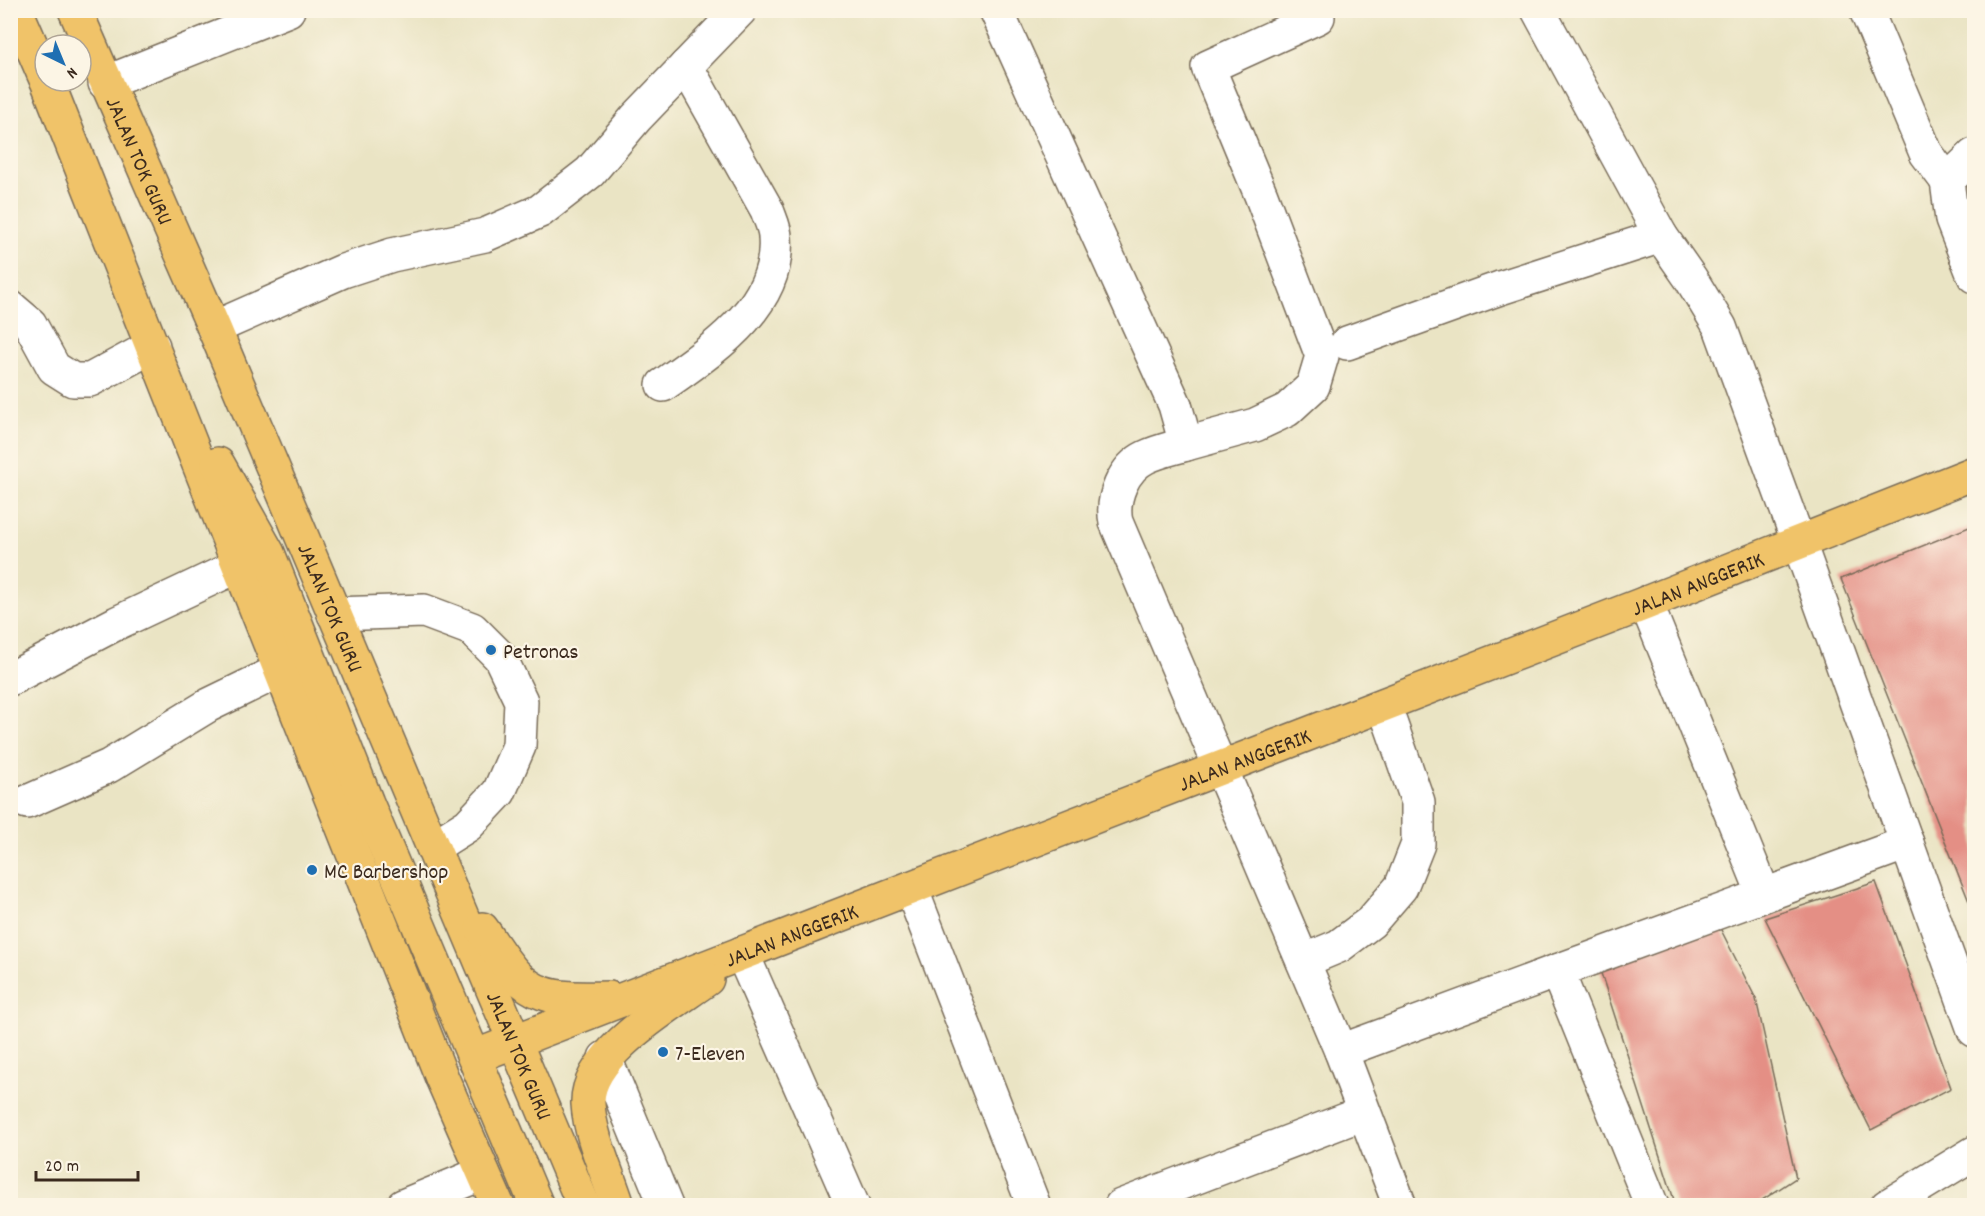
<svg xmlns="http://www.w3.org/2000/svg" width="1985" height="1216" font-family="Dekko,sans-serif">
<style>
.building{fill:#e48f85}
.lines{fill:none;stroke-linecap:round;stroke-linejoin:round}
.minor-casing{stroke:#786b58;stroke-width:36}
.major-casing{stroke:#786b58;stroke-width:36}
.minor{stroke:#fff;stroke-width:33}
.major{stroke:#f0c369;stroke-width:33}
.poi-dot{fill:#1f6fb2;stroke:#fcf5e5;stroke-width:2}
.labels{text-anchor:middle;stroke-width:4.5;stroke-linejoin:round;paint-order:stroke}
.street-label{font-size:22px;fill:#3b2a1e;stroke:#fcf5e5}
.poi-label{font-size:22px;fill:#3b2a1e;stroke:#fcf5e5;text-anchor:start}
</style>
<rect width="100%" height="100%" fill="#fcf5e5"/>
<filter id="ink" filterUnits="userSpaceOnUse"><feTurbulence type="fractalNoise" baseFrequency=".0167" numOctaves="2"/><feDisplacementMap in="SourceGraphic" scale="12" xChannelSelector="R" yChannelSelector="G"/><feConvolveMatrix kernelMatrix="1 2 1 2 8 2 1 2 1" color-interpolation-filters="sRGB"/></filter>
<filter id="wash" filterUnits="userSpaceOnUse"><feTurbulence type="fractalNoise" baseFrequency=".008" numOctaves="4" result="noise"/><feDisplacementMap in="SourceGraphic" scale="24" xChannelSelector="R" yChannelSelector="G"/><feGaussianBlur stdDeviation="1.35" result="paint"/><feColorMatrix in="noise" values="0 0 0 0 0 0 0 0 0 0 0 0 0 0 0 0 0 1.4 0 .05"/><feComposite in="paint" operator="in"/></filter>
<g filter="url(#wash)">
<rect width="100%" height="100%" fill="#eae4c4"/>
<g id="blocks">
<g class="building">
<polygon points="1974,525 1974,914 1841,579"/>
<polygon points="1876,882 1951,1088 1871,1130 1765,918"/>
<polygon points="1717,922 1756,999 1796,1178 1753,1206 1676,1206 1599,967"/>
</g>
</g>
</g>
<g filter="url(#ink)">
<use href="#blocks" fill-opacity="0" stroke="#786b58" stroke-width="1.5"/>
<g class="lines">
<g class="minor-casing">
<g id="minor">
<path d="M996,10L1175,405L1186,444C1173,448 1158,451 1146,457C1123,468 1111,499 1116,522L1341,1051L1400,1206"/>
<polyline points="1538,10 1661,236 1691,279 1720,327 1799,543 1974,1030"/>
<polyline points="1866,10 1926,153 1947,181"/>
<polyline points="105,83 288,10"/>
<polyline points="1974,155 1947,181 1952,220 1974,276"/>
<polyline points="10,307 30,324 54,368 73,380 90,380 153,346"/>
<polyline points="214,328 343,271 392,255 485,235 540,211 590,172 636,118 740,10"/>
<polyline points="1347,343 1500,288 1661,236"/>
<path d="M663,385C712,350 781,306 775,237C775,228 770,219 767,210L686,66"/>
<polyline points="1186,444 1255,425 1287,410 1313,386 1322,356 1261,195 1208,67 1318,17"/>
<polyline points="1646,603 1764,895"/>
<polyline points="334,614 424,611 472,629 500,657 521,701 519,746 499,792 468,825 433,847"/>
<polyline points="10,679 117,623 240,565"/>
<polyline points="27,802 109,766 209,705 279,671"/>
<polyline points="911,888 1034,1206"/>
<polyline points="742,953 853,1206"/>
<polyline points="1303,961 1339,946 1371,922 1401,887 1418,844 1418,802 1384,705"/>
<polyline points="1341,1051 1557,971"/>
<polyline points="605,1058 666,1206"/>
<polyline points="403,1206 483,1173"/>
<polyline points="1121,1206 1364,1113"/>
<polyline points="1652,1206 1557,971 1907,843"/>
<polyline points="1887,1206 1974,1153"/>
</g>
</g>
<g class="major-casing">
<g id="major">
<polyline points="16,10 45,77"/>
<path id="s1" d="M75,10L214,328L584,1206"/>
<polyline points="47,81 442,1078 498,1206"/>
<polyline points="218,464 268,553 367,803 537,1206"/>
<path d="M482,929C499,952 515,984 543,993C563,1000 588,998 609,998"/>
<path id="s2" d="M474,1057L1646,603L1974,473"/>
<path d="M618,1206C608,1174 590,1137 588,1104C585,1054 671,1005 707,979"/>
</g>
</g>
<use href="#minor" class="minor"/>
<use href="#major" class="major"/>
</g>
</g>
<g class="poi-dot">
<circle cx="491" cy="650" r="6"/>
<circle cx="312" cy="870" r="6"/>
<circle cx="663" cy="1052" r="6"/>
</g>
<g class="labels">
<g class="street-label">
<text dy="8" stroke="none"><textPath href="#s1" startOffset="164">JALAN TOK GURU</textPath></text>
<text dy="8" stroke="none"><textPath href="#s2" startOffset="1312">JALAN ANGGERIK</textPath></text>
<text dy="8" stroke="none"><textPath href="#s1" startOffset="650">JALAN TOK GURU</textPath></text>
<text dy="8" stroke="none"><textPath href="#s2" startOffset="826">JALAN ANGGERIK</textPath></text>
<text dy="8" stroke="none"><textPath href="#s2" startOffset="340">JALAN ANGGERIK</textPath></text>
<text dy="8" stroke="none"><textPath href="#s1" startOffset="1136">JALAN TOK GURU</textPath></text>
</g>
<g class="poi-label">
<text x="503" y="658">Petronas</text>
<text x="324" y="878">MC Barbershop</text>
<text x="675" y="1060">7-Eleven</text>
</g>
</g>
<rect width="1985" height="1216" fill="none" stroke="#fcf5e5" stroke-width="36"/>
<g transform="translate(63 63) rotate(137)"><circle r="28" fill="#fcf5e5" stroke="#afa495" stroke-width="1.5"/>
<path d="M0-4.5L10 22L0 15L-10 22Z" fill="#1f6fb2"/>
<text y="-9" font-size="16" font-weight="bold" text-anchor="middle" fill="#3b2a1e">N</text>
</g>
<path d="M36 1171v9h102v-9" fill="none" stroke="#3b2a1e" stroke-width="3"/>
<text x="45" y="1171" font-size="18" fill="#3b2a1e" stroke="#fcf5e5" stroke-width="4.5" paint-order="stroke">20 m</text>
</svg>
